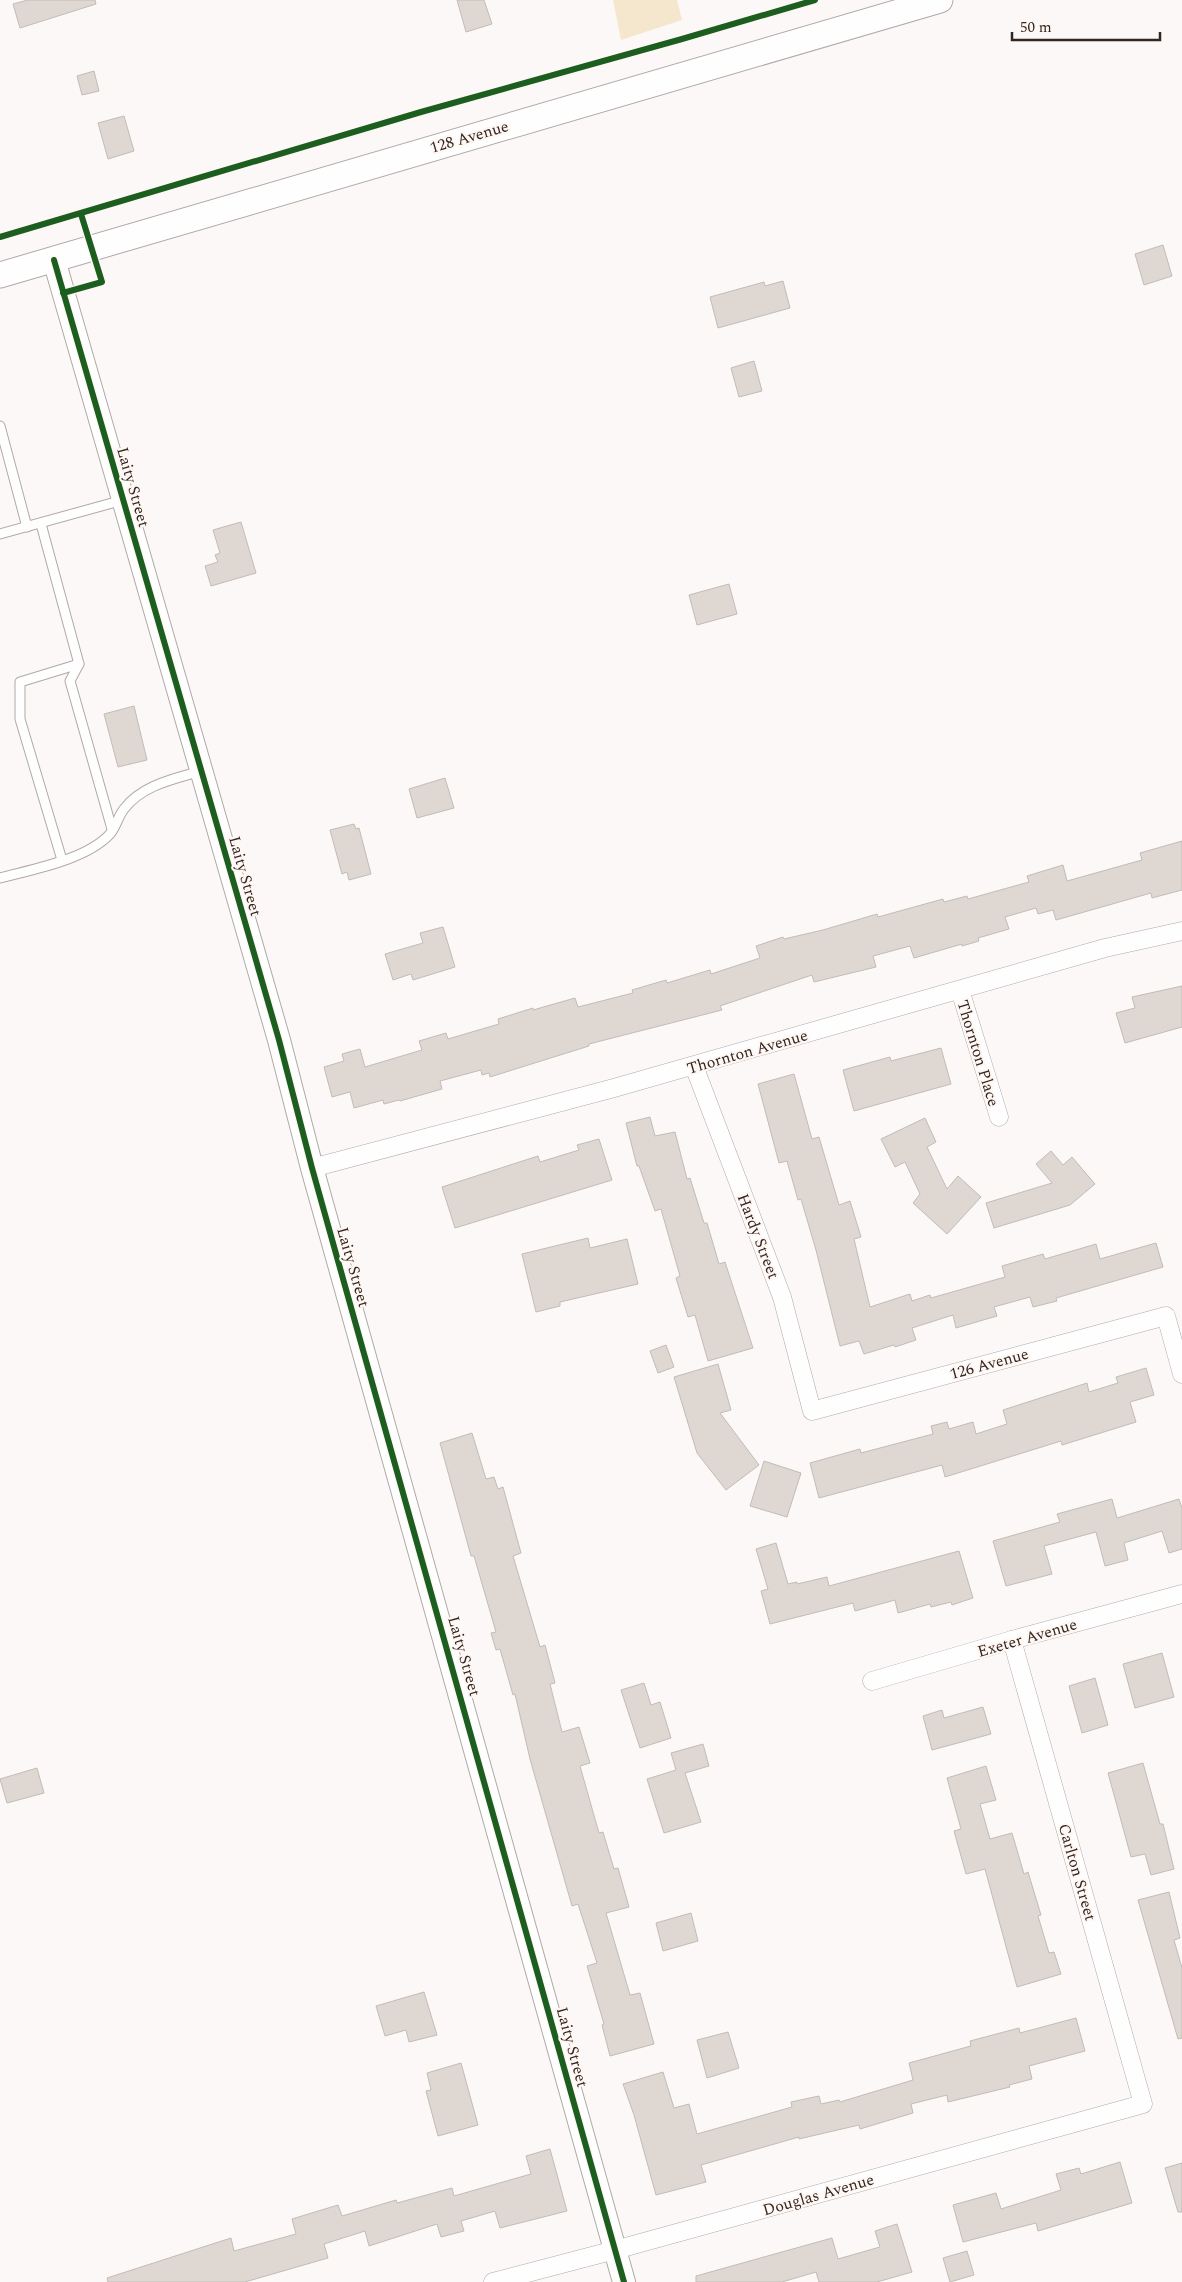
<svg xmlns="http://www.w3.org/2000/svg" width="1182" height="2282" font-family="Spectral,serif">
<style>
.green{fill:#f4e7cd}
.building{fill:#ded7d2;stroke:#c2bcb6}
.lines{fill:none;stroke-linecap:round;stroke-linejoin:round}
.service-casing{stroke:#b1a9a6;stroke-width:11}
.minor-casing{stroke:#b1a9a6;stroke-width:19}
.tertiary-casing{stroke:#b1a9a6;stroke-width:24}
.secondary-casing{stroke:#b1a9a6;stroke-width:27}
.service{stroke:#fffefe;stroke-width:9}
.minor{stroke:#fffefe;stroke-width:18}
.tertiary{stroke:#fffefe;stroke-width:22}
.secondary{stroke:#fffefe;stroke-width:25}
.cycleway-casing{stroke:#fff7f4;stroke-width:9}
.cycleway{stroke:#1b5e20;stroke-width:6}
.labels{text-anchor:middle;stroke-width:4.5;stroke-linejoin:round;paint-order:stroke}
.street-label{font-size:16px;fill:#33261f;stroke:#fff7f4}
</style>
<rect width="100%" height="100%" fill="#fcf8f7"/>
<polygon class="green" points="613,0 677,0 682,20 621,40"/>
<g class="building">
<polygon points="28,0 95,0 96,4 20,28 13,4"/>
<polygon points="457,0 484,0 492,24 466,32"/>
<polygon points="94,71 99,91 82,95 77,76"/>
<polygon points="124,116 134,151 108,159 98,123"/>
<polygon points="1163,245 1172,276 1144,285 1135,254"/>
<polygon points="783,281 790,308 718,328 710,297 764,282 765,286"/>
<polygon points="754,361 762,391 739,397 731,368"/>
<polygon points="241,522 256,573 211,586 205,566 218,562 215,555 220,553 213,530"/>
<polygon points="729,584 737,614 697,625 689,595"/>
<polygon points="134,706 147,760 118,767 104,714"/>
<polygon points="445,778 454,808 417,818 409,789"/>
<polygon points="354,824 356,829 359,828 371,874 349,880 347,872 342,874 330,830"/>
<polygon points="1182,841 1182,890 1152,898 1151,893 1056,920 1053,910 1038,914 1036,908 1005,917 1009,929 978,938 979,941 962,946 962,944 914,958 910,946 873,956 876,967 814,982 812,975 720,1006 722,1010 589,1044 589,1046 490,1077 489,1073 482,1075 481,1070 440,1081 442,1089 400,1101 399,1100 384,1104 383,1100 354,1108 350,1092 332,1097 324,1067 344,1061 342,1054 360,1049 365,1067 422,1050 419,1041 446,1033 448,1039 499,1024 498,1019 533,1008 533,1010 575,998 578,1007 633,993 632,990 666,980 667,983 710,970 711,974 760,958 756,946 783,937 784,939 823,930 877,914 878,917 943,899 944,902 967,896 968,899 1029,882 1027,876 1063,865 1067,881 1142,860 1140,853"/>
<polygon points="443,927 455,967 413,980 411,974 393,980 385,954 423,943 420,933"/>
<polygon points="1182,986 1182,1027 1125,1043 1116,1013 1135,1008 1132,997"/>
<polygon points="941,1048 951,1084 854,1111 843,1070 890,1057 891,1061"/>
<polygon points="794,1074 812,1139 819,1137 839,1205 850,1201 861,1237 854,1239 870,1307 910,1294 912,1301 930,1295 931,1298 1005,1277 1002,1266 1043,1254 1045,1259 1096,1244 1100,1259 1156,1243 1163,1267 1056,1298 1057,1301 1033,1307 1030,1297 994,1307 997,1316 956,1328 953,1315 912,1328 916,1340 895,1347 894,1345 864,1354 859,1341 840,1346 816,1250 801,1199 798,1200 787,1161 779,1163 758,1084"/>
<polygon points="650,1117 655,1136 675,1132 687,1179 690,1178 704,1223 707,1223 719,1264 725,1262 753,1348 708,1361 695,1315 688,1317 676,1278 680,1276 661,1209 655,1211 639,1166 637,1166 626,1123"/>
<polygon points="925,1118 936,1142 927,1147 947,1189 958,1176 981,1197 947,1234 913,1203 920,1194 905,1162 895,1167 881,1139"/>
<polygon points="599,1139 612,1180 455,1228 442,1187 538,1156 540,1162 579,1150 577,1145"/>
<polygon points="1051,1151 1063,1165 1072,1157 1095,1184 1070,1205 994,1228 986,1203 1052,1183 1036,1164"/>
<polygon points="588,1238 590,1248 627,1239 638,1284 560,1302 560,1306 536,1312 522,1254"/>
<polygon points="666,1345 674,1367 658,1373 650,1351"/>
<polygon points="718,1364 731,1410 720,1413 759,1465 726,1490 697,1453 674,1377"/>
<polygon points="1146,1368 1154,1395 1130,1402 1136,1422 1062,1445 1061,1441 945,1477 942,1465 819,1498 810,1463 860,1449 861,1453 933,1434 931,1426 947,1422 949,1429 973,1422 976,1434 1007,1424 1003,1410 1087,1383 1089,1392 1118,1383 1116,1377"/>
<polygon points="472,1433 486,1479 494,1477 498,1489 503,1487 521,1553 513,1556 540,1647 545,1645 555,1683 550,1684 562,1732 579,1727 590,1763 580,1766 599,1833 603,1832 614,1869 618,1868 629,1907 606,1913 630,1995 640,1993 654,2044 610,2056 602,2025 604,2024 587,1966 597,1963 578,1904 572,1906 530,1759 515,1694 513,1695 500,1649 496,1650 491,1633 496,1632 474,1556 471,1556 440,1443"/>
<polygon points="764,1461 801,1473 787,1517 750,1506"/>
<polygon points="1112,1499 1117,1518 1179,1499 1182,1508 1182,1549 1169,1553 1162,1531 1124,1543 1128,1560 1105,1566 1096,1532 1044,1546 1052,1574 1006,1586 993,1541 1060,1522 1057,1514"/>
<polygon points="776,1543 788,1584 797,1582 797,1584 827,1577 829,1586 959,1551 973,1598 952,1605 951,1602 931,1607 930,1604 898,1613 895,1600 855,1611 853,1603 770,1624 761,1591 768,1589 756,1549"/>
<polygon points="1162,1653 1174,1697 1135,1708 1123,1664"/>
<polygon points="1095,1678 1108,1725 1082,1733 1069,1686"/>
<polygon points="644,1683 651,1705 660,1702 671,1738 640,1748 621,1690"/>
<polygon points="983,1707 991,1734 932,1750 923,1716 942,1710 944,1718"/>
<polygon points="703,1744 709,1766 685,1773 701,1822 664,1833 647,1779 676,1770 671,1753"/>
<polygon points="1143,1763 1160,1824 1163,1824 1174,1869 1151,1875 1145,1854 1131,1857 1108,1773"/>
<polygon points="986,1766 996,1800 980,1804 990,1839 1012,1833 1024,1874 1028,1872 1041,1915 1038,1916 1049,1953 1054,1952 1061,1974 1017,1987 985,1869 966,1874 954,1831 961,1829 947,1778"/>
<polygon points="37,1768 44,1793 7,1803 0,1779"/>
<polygon points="1169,1892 1180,1938 1174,1940 1182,1968 1182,2038 1178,2039 1138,1900"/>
<polygon points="691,1913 698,1941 663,1951 656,1923"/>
<polygon points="424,1992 437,2035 409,2042 406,2030 385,2036 376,2006"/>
<polygon points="1076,2018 1085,2051 1029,2066 1032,2079 1009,2085 1010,2087 948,2102 947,2095 911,2104 913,2113 860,2129 859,2125 799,2139 799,2137 701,2165 706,2182 656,2195 634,2115 623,2084 663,2072 674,2108 689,2104 697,2134 792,2107 791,2102 819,2096 821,2104 839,2100 840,2102 913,2080 909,2063 971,2046 970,2041 1019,2028 1020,2033"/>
<polygon points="728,2032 739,2068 707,2078 697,2040"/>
<polygon points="461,2063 478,2125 438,2136 426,2091 431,2090 427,2073"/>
<polygon points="550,2149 567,2211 500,2228 495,2211 461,2221 464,2231 441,2237 437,2224 369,2246 365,2231 324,2244 328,2258 245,2282 108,2282 107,2278 231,2238 234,2251 296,2234 292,2219 338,2205 342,2216 396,2200 397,2203 452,2188 454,2196 531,2174 526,2156"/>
<polygon points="1120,2162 1132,2203 1038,2231 1036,2223 963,2242 953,2205 996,2193 1001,2209 1061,2190 1056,2174 1079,2168 1081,2174"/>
<polygon points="1182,2163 1182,2212 1178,2212 1165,2168"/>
<polygon points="897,2224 912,2272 877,2282 819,2282 816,2272 782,2282 696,2282 696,2276 832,2238 838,2259 880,2247 875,2231"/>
<polygon points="967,2251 974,2275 950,2282 943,2258"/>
</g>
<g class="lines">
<g class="service-casing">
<g id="service">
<polyline points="0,426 27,527"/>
<polyline points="41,524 79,664 70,681 112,829"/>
<polyline points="0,534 123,500"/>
<polyline points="62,860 20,719 20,682 79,664"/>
<path d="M0,878C33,869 85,860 109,835C116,828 118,816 124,809C142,785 174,779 201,771"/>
</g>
</g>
<g class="minor-casing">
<g id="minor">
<polyline points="960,990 999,1117"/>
<polyline points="694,1066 782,1297 812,1411 1166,1316 1182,1374"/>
<polyline points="312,1168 614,1088 1105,948 1182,931"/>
<polyline points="872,1681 1012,1640 1182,1594"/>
<polyline points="493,2282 615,2250 1143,2104 1012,1640"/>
</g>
</g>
<g class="tertiary-casing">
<polyline id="tertiary" points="54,260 279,1040 312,1168 624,2282"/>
</g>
<g class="secondary-casing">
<polyline id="secondary" points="0,275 940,0"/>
</g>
<use href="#service" class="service"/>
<use href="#minor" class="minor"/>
<use href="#tertiary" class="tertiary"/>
<use href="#secondary" class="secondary"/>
<g class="cycleway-casing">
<g id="cycleway">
<polyline points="0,237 421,112 682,39 815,0"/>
<polyline points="54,260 279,1040 312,1168 624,2282"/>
<polyline points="63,293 102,282 81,214"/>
</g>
</g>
<use href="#cycleway" class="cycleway"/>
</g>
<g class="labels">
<g class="street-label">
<text transform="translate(469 136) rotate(-16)" y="6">128 Avenue</text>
<text transform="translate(134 487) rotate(74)" y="6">Laity Street</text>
<text transform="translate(246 876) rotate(74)" y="6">Laity Street</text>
<text transform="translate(747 1051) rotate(-16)" y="6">Thornton Avenue</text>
<text transform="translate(979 1053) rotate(73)" y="6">Thornton Place</text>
<text transform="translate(759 1236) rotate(69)" y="6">Hardy Street</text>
<text transform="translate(354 1267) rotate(74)" y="6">Laity Street</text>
<text transform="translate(989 1363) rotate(-15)" y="6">126 Avenue</text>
<text transform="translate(1027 1637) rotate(-16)" y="6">Exeter Avenue</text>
<text transform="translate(465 1656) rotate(74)" y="6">Laity Street</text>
<text transform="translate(1078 1872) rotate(74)" y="6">Carlton Street</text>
<text transform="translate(573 2047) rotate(75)" y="6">Laity Street</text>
<text transform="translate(818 2194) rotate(-16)" y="6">Douglas Avenue</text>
</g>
</g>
<path d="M1012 32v8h148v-8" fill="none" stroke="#33261f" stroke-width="2.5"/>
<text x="1020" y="32" font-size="15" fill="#33261f" stroke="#fff7f4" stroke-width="4" paint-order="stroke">50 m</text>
</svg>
